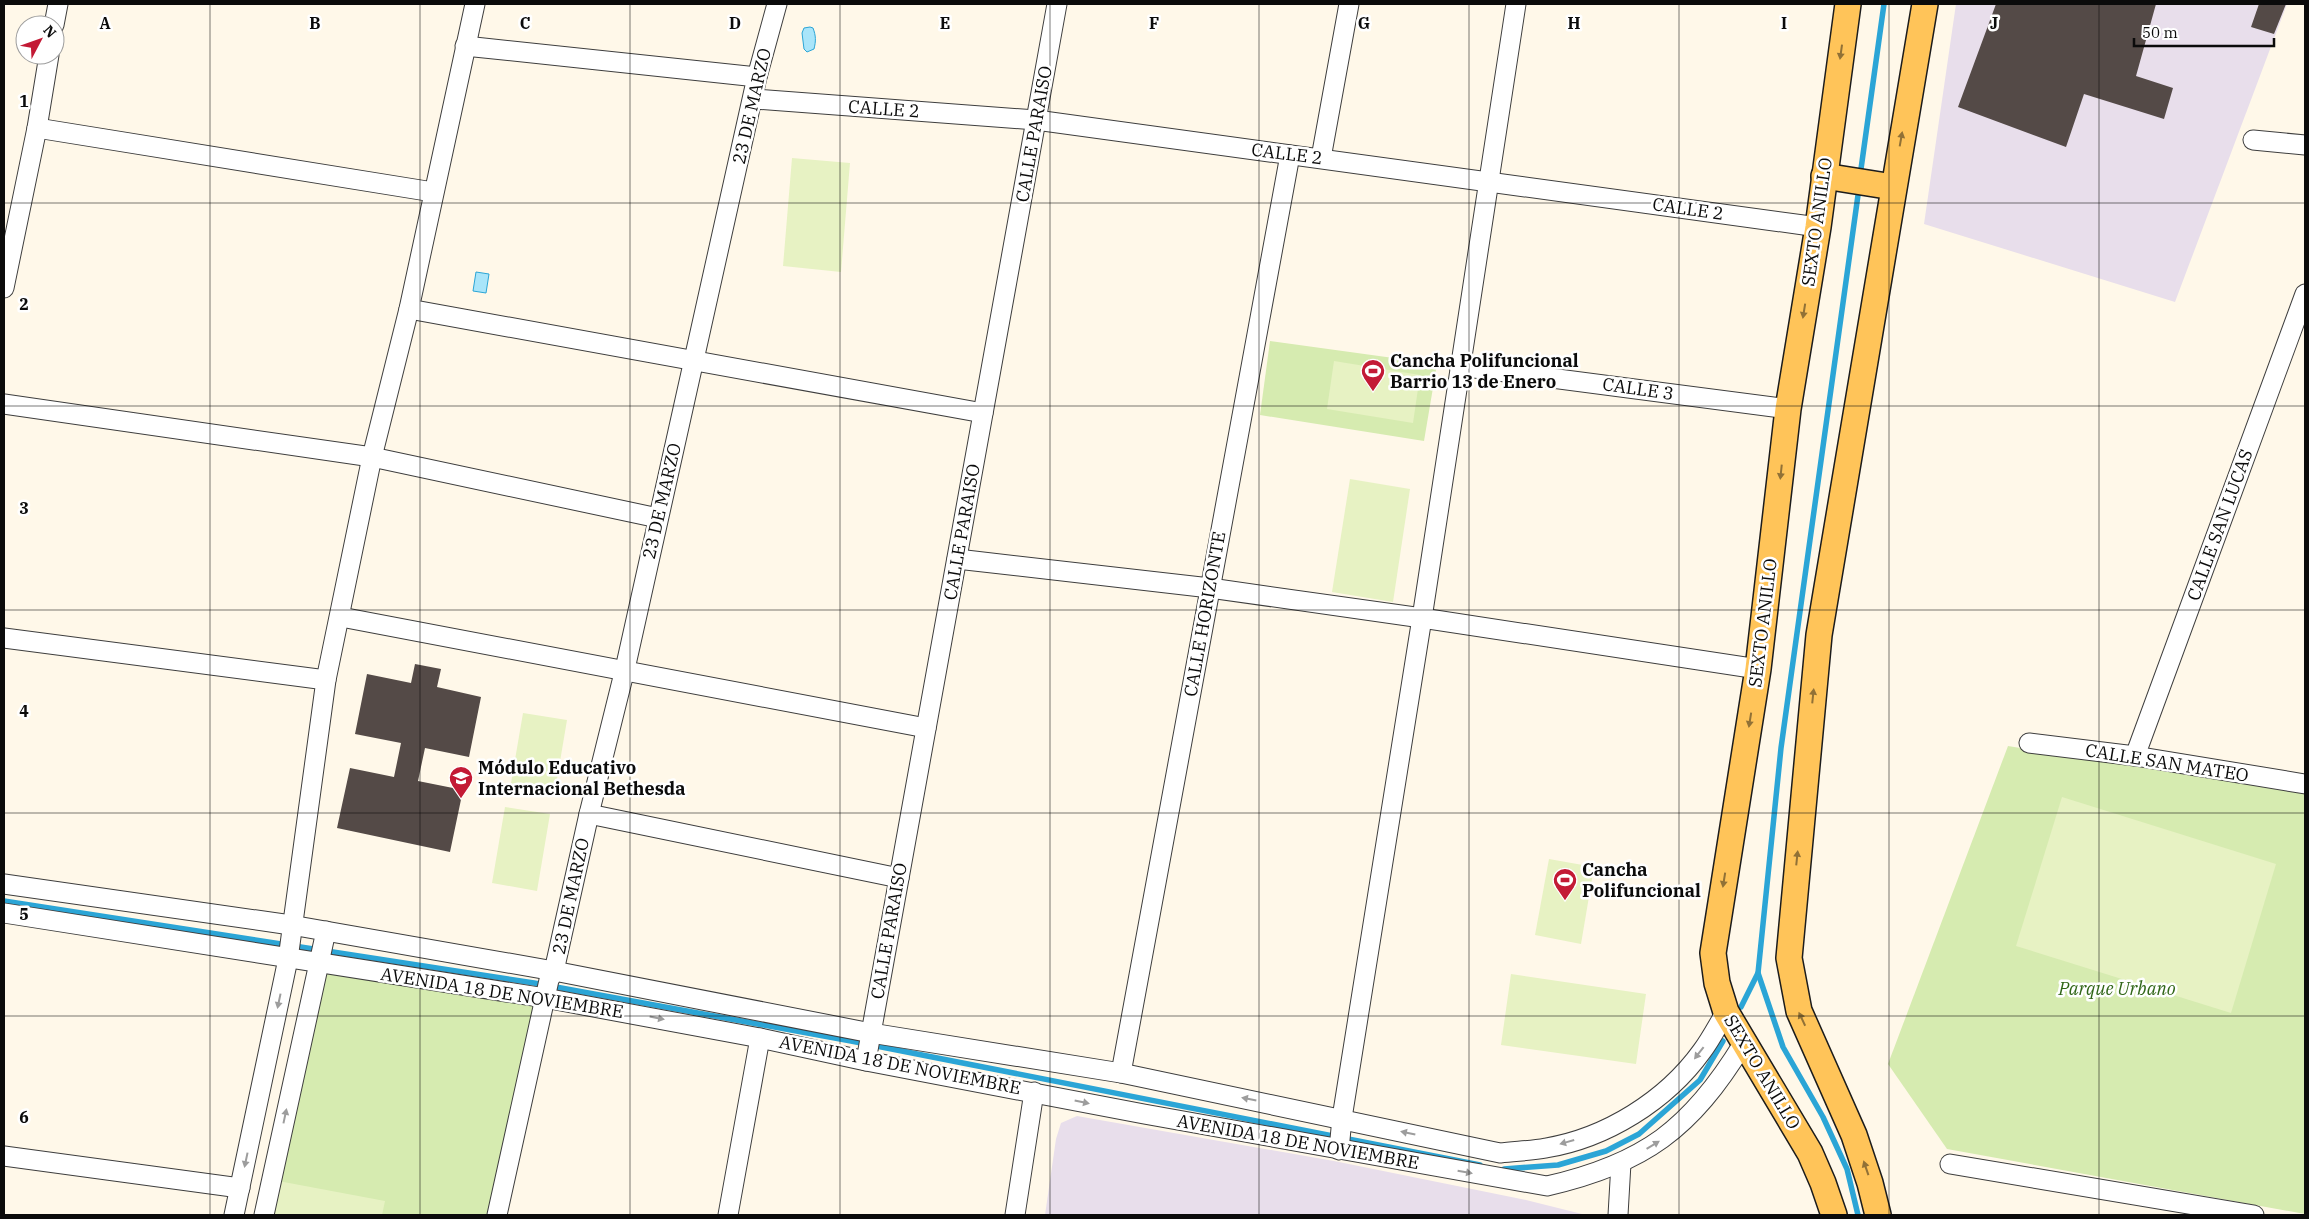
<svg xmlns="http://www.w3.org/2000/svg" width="2309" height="1219" font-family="'IBM Plex Serif',serif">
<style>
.industrial{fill:#e8deeb}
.green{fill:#d6ebb0}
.pitch{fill:#e7f2c3}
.water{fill:#a9e5fa;stroke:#2ba5d6}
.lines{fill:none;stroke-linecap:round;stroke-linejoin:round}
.stream{stroke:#2ba5d6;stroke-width:5.5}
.building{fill:#544a47}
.minor-casing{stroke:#3e3e3e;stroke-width:21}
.major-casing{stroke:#1c1c1c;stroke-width:28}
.minor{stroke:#fff;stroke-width:19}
.major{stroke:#ffc459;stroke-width:25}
.oneway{fill:#917136}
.oneway2{fill:#9d9d9d}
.grid{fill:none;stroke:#0b0b0b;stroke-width:1;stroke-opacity:0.55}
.labels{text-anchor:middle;stroke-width:5;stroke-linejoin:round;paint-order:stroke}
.street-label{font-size:18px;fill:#0b0b0b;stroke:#fff}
.poi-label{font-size:18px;font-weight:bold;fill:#0b0b0b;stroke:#fff;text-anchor:start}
.park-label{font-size:18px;font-style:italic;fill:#316618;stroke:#fff}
.grid-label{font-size:16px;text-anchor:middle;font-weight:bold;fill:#0b0b0b;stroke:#fff;stroke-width:5;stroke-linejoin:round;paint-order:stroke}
</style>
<rect width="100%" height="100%" fill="#fff8e9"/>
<g class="industrial">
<polygon points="1956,4 2287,4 2175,302 1924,224"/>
<polygon points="1077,1116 1334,1161 1526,1200 1586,1215 1045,1215 1056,1139 1061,1123"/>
</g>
<g class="green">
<polygon points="1270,341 1437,364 1424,441 1260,415"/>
<polygon points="2008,746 2305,794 2305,1214 1947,1149 1888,1064"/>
<polygon points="317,972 537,991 495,1215 265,1215"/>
</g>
<g class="pitch">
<polygon points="792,158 850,163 841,272 783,266"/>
<polygon points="1334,361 1420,375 1413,423 1327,409"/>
<polygon points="1350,479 1410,489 1393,602 1332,592"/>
<polygon points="523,713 567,720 554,797 510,789"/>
<polygon points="2062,797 2276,864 2231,1013 2016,946"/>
<polygon points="505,807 550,814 537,891 492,883"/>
<polygon points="1549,859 1594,867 1581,944 1535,935"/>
<polygon points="1511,974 1646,994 1636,1064 1501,1045"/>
<polygon points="273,1180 385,1201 382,1215 267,1215"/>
</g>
<g class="water">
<path d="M810,27L813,28C816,36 816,41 814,49L807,52L804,49L802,33L804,28Z"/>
<polygon points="476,272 489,274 486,293 473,291"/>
</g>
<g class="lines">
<g class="stream">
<polyline points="1860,176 1884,4"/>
<polyline points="4,901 534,983 851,1041 1480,1165"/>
<polyline points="1741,1007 1758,973"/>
<polyline points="1504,1169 1558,1165 1606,1151 1639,1134 1700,1080 1723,1041"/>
<polyline points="1858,1215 1847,1169 1823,1117 1783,1047 1758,973 1781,748 1859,188"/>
</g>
</g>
<g class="building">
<polygon points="1996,4 2156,4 2136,76 2173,88 2164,119 2084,94 2066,147 1958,107"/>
<polygon points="2259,4 2286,4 2274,34 2251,27"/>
<polygon points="415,664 441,669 437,687 481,697 469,757 425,748 418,781 463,790 450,852 337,828 350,768 394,777 401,743 355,734 367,674 411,683"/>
</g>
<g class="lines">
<g class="minor-casing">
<g id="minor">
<polyline points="54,25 58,4"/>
<polyline points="465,46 757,77"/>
<polyline points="754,99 1036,120 1818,227"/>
<polyline points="37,128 433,192"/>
<polyline points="2253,140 2305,145"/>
<polyline points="1321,158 1349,4"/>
<polyline points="4,288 37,128 49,55"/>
<polyline points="409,309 983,413"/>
<polyline points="1459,366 1788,409"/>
<polyline points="4,404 372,457 658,518"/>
<polyline points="957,559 1210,588 1422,618 1758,669"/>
<polyline points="341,617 926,728"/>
<polyline points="4,638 326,680"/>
<polyline points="2029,743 2135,756 2305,784"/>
<polyline points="2135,756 2305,294"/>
<polyline points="589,814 899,878"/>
<path d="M4,884L291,925L554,971L871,1033L1121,1073L1500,1153C1515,1151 1531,1151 1546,1148C1606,1138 1666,1101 1702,1051C1711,1039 1718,1025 1726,1012"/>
<path d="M4,913L545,998L760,1038L866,1061L1144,1114L1547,1186C1644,1164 1691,1129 1743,1044"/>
<polyline points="866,1061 1057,4"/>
<polyline points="1121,1073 1290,155"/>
<polyline points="1339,1150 1342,1118 1422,618 1516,4"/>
<polyline points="4,1156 240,1188"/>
<polyline points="1950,1164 2254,1215"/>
<polyline points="234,1215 288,959 326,680 372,457 409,309 475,4"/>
<polyline points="264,1215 326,931"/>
<polyline points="497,1215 545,998 549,980 554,971 589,814 625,669 757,77 777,4"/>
<polyline points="728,1215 760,1038"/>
<polyline points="1015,1215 1034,1092"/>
<polyline points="1618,1215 1621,1163"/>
</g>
</g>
<g class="major-casing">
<g id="major">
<polyline points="1824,176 1893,187"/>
<polyline points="1834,1215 1823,1183 1810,1153 1726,1012 1717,983 1713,953 1758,669 1788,409 1818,227 1848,4"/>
<polyline points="1878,1215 1870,1183 1854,1135 1799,1011 1789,958 1819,635 1925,4"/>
</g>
</g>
<use href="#minor" class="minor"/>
<use href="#major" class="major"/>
</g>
<defs><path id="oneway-solid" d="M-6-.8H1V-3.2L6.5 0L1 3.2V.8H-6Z" transform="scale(1.25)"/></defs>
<g class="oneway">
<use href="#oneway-solid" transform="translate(1841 52) rotate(98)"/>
<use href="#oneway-solid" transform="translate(1901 139) rotate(-80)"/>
<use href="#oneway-solid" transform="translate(1804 311) rotate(99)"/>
<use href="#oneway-solid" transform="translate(1781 472) rotate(96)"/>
<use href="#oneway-solid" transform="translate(1813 696) rotate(-84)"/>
<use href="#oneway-solid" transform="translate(1750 720) rotate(99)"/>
<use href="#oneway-solid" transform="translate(1797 858) rotate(-84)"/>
<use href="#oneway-solid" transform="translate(1724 880) rotate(99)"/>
<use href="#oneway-solid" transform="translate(1802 1019) rotate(-115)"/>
<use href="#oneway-solid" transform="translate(1866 1168) rotate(-109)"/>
</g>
<g class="oneway2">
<use href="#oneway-solid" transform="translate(279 1001) rotate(102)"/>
<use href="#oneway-solid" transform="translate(657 1018) rotate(11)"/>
<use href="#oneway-solid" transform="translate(1699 1053) rotate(128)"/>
<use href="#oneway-solid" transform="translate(1249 1099) rotate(-169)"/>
<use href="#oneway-solid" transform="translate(1082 1102) rotate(12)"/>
<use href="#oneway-solid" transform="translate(285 1116) rotate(-78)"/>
<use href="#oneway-solid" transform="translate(1408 1133) rotate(-168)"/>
<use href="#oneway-solid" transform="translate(1567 1142) rotate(164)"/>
<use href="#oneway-solid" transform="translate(1653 1145) rotate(-31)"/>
<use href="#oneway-solid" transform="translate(246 1160) rotate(102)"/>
<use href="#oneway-solid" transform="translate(1465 1172) rotate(10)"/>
</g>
<path class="grid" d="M210,4V1215M420,4V1215M630,4V1215M840,4V1215M1050,4V1215M1259,4V1215M1469,4V1215M1679,4V1215M1889,4V1215M2099,4V1215M4,203H2305M4,406H2305M4,610H2305M4,813H2305M4,1016H2305"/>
<defs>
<g id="stadium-pin" transform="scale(1.25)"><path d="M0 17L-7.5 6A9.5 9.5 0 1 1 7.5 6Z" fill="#c31a35" stroke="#fff"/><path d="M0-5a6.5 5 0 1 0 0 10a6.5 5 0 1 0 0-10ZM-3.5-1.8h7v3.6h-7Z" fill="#fff"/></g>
<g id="school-pin" transform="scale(1.25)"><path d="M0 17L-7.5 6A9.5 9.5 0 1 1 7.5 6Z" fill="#c31a35" stroke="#fff"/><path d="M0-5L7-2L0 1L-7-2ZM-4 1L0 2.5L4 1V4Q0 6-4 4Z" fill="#fff"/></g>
</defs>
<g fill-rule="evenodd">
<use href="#stadium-pin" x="1373" y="371"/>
<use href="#school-pin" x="461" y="778"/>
<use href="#stadium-pin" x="1565" y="880"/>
</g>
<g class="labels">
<g class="street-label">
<text transform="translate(752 106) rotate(-77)" y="6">23 DE MARZO</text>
<text transform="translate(884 109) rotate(4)" y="6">CALLE 2</text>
<text transform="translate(1034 134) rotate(-80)" y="6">CALLE PARAISO</text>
<text transform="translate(1287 154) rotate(7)" y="6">CALLE 2</text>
<text transform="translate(1688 209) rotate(8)" y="6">CALLE 2</text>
<text transform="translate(1817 222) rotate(-82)" y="6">SEXTO ANILLO</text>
<text transform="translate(1638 389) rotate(8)" y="6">CALLE 3</text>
<text transform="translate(662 501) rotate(-77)" y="6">23 DE MARZO</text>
<text transform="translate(2220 525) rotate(-70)" y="6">CALLE SAN LUCAS</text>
<text transform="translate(962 532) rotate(-80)" y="6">CALLE PARAISO</text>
<text transform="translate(1205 614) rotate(-80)" y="6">CALLE HORIZONTE</text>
<text transform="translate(1763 623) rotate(-83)" y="6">SEXTO ANILLO</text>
<text transform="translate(2167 763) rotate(9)" y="6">CALLE SAN MATEO</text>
<text transform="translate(571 896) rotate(-78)" y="6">23 DE MARZO</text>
<text transform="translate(889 931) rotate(-80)" y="6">CALLE PARAISO</text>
<text transform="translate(502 993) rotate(9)" y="6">AVENIDA 18 DE NOVIEMBRE</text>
<text transform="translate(900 1065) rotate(11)" y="6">AVENIDA 18 DE NOVIEMBRE</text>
<text transform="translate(1762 1072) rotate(59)" y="6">SEXTO ANILLO</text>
<text transform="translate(1298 1142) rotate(10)" y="6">AVENIDA 18 DE NOVIEMBRE</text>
</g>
<g class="poi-label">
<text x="1390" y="367">Cancha Polifuncional<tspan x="1390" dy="21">Barrio 13 de Enero</tspan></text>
<text x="478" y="774">Módulo Educativo<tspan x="478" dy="21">Internacional Bethesda</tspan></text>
<text x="1582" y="876">Cancha<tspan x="1582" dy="21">Polifuncional</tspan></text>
</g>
<g class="park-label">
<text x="2117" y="995">Parque Urbano</text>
</g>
</g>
<g class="grid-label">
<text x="105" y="29">A</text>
<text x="315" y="29">B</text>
<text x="525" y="29">C</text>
<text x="735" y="29">D</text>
<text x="945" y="29">E</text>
<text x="1154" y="29">F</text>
<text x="1364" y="29">G</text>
<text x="1574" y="29">H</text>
<text x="1784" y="29">I</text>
<text x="1994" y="29">J</text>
<text x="24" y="107">1</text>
<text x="24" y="310">2</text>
<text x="24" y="514">3</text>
<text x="24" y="717">4</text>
<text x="24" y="920">5</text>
<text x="24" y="1123">6</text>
</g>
<rect width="2309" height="1219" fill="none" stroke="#0b0b0b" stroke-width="10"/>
<g transform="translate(40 40) rotate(49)"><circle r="24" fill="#ffffff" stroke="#9d9d9d"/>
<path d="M0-4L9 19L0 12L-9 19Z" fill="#c31a35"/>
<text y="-8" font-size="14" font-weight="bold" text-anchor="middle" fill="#0b0b0b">N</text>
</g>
<path d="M2134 38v8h140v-8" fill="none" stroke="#0b0b0b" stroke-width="2.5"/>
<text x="2142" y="38" font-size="15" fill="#0b0b0b" stroke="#ffffff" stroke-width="4" paint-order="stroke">50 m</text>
</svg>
